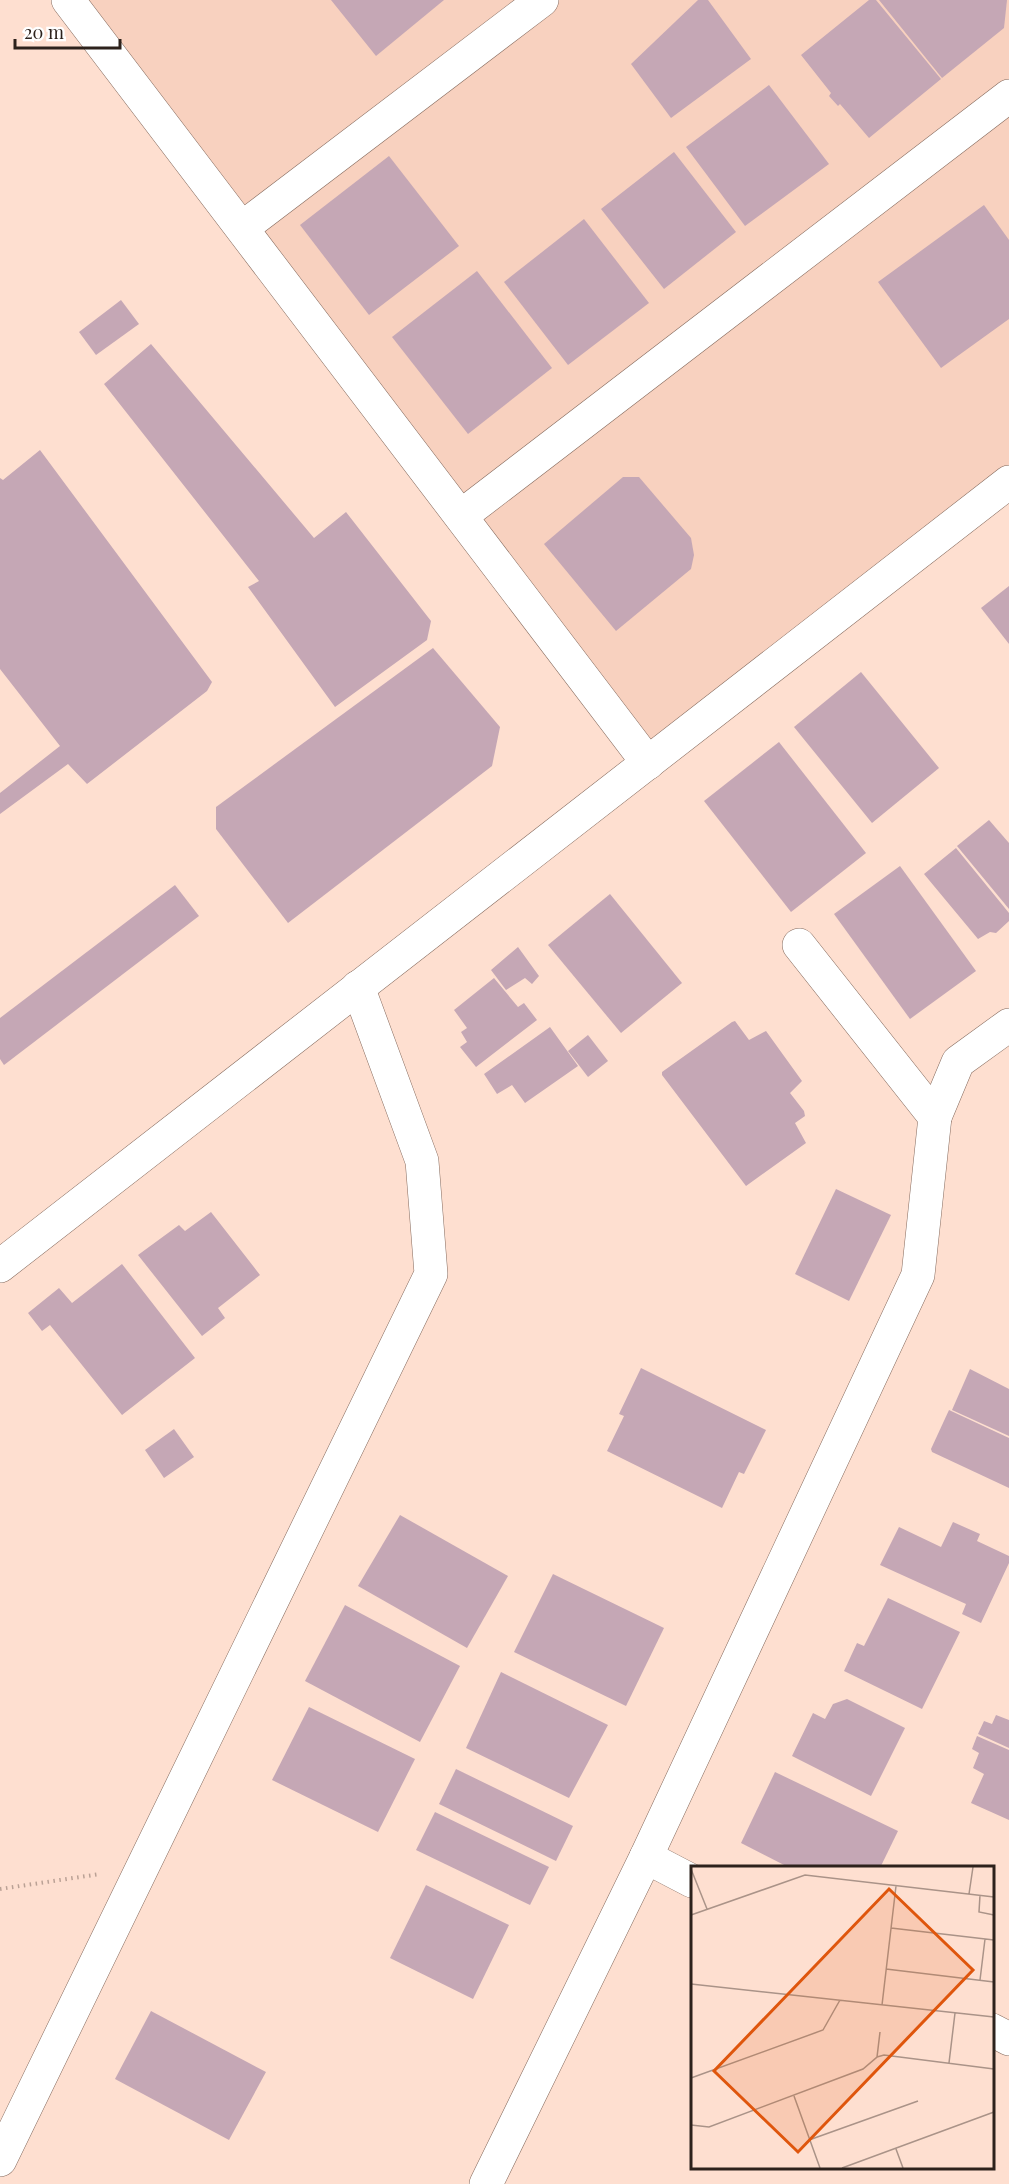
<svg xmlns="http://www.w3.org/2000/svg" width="1009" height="2184" font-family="'Playfair Display',serif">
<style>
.built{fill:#f8d1bf}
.building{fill:#c5a7b5}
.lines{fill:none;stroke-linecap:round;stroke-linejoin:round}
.minor-casing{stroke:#856a5d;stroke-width:34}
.path{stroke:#baa195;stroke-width:4;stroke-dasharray:1.5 4.5;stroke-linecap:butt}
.minor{stroke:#fff;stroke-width:33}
.inset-road{fill:none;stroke:#aa9388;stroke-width:1.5}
.view{fill:#df560d;fill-opacity:0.15;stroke:#df560d;stroke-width:3}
.inset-edge{fill:none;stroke:#2d221c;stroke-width:3}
</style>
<rect width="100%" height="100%" fill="#fedfd0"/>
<polygon class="built" points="68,0 1009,0 1009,482 648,763"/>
<g class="building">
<polygon points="331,0 444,0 376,56"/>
<polygon points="698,0 708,0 751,59 671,118 631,64"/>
<polygon points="869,0 876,0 941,79 869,138 840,104 838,106 829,96 831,93 801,55"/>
<polygon points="879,0 1007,0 1004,28 942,78"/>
<polygon points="769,85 829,164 745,226 686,147"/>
<polygon points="674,152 736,232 664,289 601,209"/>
<polygon points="389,156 459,246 369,315 300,225"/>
<polygon points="984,205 1009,240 1009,319 941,368 878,282"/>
<polygon points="584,219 649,303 568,365 504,282"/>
<polygon points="477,271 552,368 468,434 392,337"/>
<polygon points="121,300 139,324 96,355 79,332"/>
<polygon points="151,344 314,538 346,512 431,621 427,640 335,707 248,587 259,581 104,384"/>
<polygon points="40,450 212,682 207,691 87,784 68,764 0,814 0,793 60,746 0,669 0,478 3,480"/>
<polygon points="623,477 639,477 691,538 694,555 691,569 616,631 544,544"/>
<polygon points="1009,586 1009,644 981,608"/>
<polygon points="433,648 500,727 492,766 288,923 216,829 216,807"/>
<polygon points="861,672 939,768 872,823 794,727"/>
<polygon points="779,742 866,853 791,912 704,801"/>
<polygon points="989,820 1009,843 1009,909 957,846"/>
<polygon points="956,848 1009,913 1009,921 996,933 990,932 978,939 924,874"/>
<polygon points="900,866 976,971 910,1019 834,914"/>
<polygon points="175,885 199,916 4,1065 0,1059 0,1018"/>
<polygon points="610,894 682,983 621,1033 548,945"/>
<polygon points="518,947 539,976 532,984 525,978 506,990 491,970"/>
<polygon points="494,978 518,1007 524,1003 537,1020 476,1067 460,1047 467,1042 461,1032 467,1028 454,1010"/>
<polygon points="735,1021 749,1040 766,1031 802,1081 790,1093 804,1111 805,1116 795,1123 806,1143 746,1186 662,1075 662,1072 732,1022"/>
<polygon points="550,1027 578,1066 525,1103 512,1085 497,1094 484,1074"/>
<polygon points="588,1035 608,1061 588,1077 568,1051"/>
<polygon points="836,1189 891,1215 849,1301 795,1274"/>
<polygon points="211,1212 260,1275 218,1308 225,1318 202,1336 138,1255 179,1225 185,1231"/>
<polygon points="122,1264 195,1358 122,1415 50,1325 42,1331 28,1313 59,1288 72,1303"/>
<polygon points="641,1368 766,1430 744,1474 739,1472 722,1508 607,1451 624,1416 619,1414"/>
<polygon points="970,1369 1009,1389 1009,1436 952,1410"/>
<polygon points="949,1410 1009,1438 1009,1488 932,1452 931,1449"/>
<polygon points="174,1429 194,1457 164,1478 145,1450"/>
<polygon points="400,1515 508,1576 467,1648 358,1586"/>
<polygon points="953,1522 980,1534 977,1541 1009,1556 1009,1563 981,1623 962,1614 966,1604 880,1565 899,1527 941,1547"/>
<polygon points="553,1574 664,1628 626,1706 514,1652"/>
<polygon points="888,1598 960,1632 922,1709 844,1671 857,1643 864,1646"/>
<polygon points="345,1605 460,1666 420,1742 305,1681"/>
<polygon points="501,1672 608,1725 569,1798 466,1748"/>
<polygon points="847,1699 905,1728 871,1796 792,1756 813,1713 825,1719 833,1704"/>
<polygon points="309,1707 415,1759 378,1832 272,1780"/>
<polygon points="996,1715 1009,1720 1009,1748 978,1734 984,1721 992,1724"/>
<polygon points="977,1736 1009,1750 1009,1820 971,1803 984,1774 973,1768 979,1753 972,1749"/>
<polygon points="456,1769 573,1826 556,1861 439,1804"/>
<polygon points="775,1772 898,1831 880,1868 790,1868 741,1843"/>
<polygon points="435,1812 549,1867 530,1905 416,1850"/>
<polygon points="426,1885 509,1925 473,1999 390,1958"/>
<polygon points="151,2011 266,2072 229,2140 115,2079"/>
</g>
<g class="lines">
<g class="minor-casing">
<g id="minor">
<polyline points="68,0 648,763"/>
<polyline points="242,228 542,0"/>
<polyline points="461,516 1009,96"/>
<polyline points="935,1117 958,1062 1009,1025"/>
<polyline points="0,1266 1009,482"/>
<polyline points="646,1857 692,1881"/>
<polyline points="992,2030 1009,2039"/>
<polyline points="0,2160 431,1274 422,1161 358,987"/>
<polyline points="486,2184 646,1857 918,1275 935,1117 799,945"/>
</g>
</g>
<polyline class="path" points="0,1889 100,1874"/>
<use href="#minor" class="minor"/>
</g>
<g transform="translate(691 1866)">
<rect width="303" height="303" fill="#fedfd0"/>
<path class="inset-road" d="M0,3L16,43M278,28L282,1M289,29L288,46L303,49M0,49L114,9L303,31M200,62L303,74M195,103L303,116M289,114L294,73M0,118L303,151M191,139L205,20M186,191L193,189L303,203M258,197L264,147M0,212L132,164L149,134M103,230L129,302M0,259L18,261L172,203L186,191L189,166M118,274L227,235M205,283L212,302M151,302L303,246"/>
<path class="view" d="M198,23L282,104L107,286L23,205Z"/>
<rect width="303" height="303" class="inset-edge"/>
</g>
<path d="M15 39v9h105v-9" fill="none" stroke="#2d221c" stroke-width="3"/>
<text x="24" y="39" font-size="18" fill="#2d221c" stroke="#ffffff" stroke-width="4.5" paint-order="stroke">20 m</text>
</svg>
